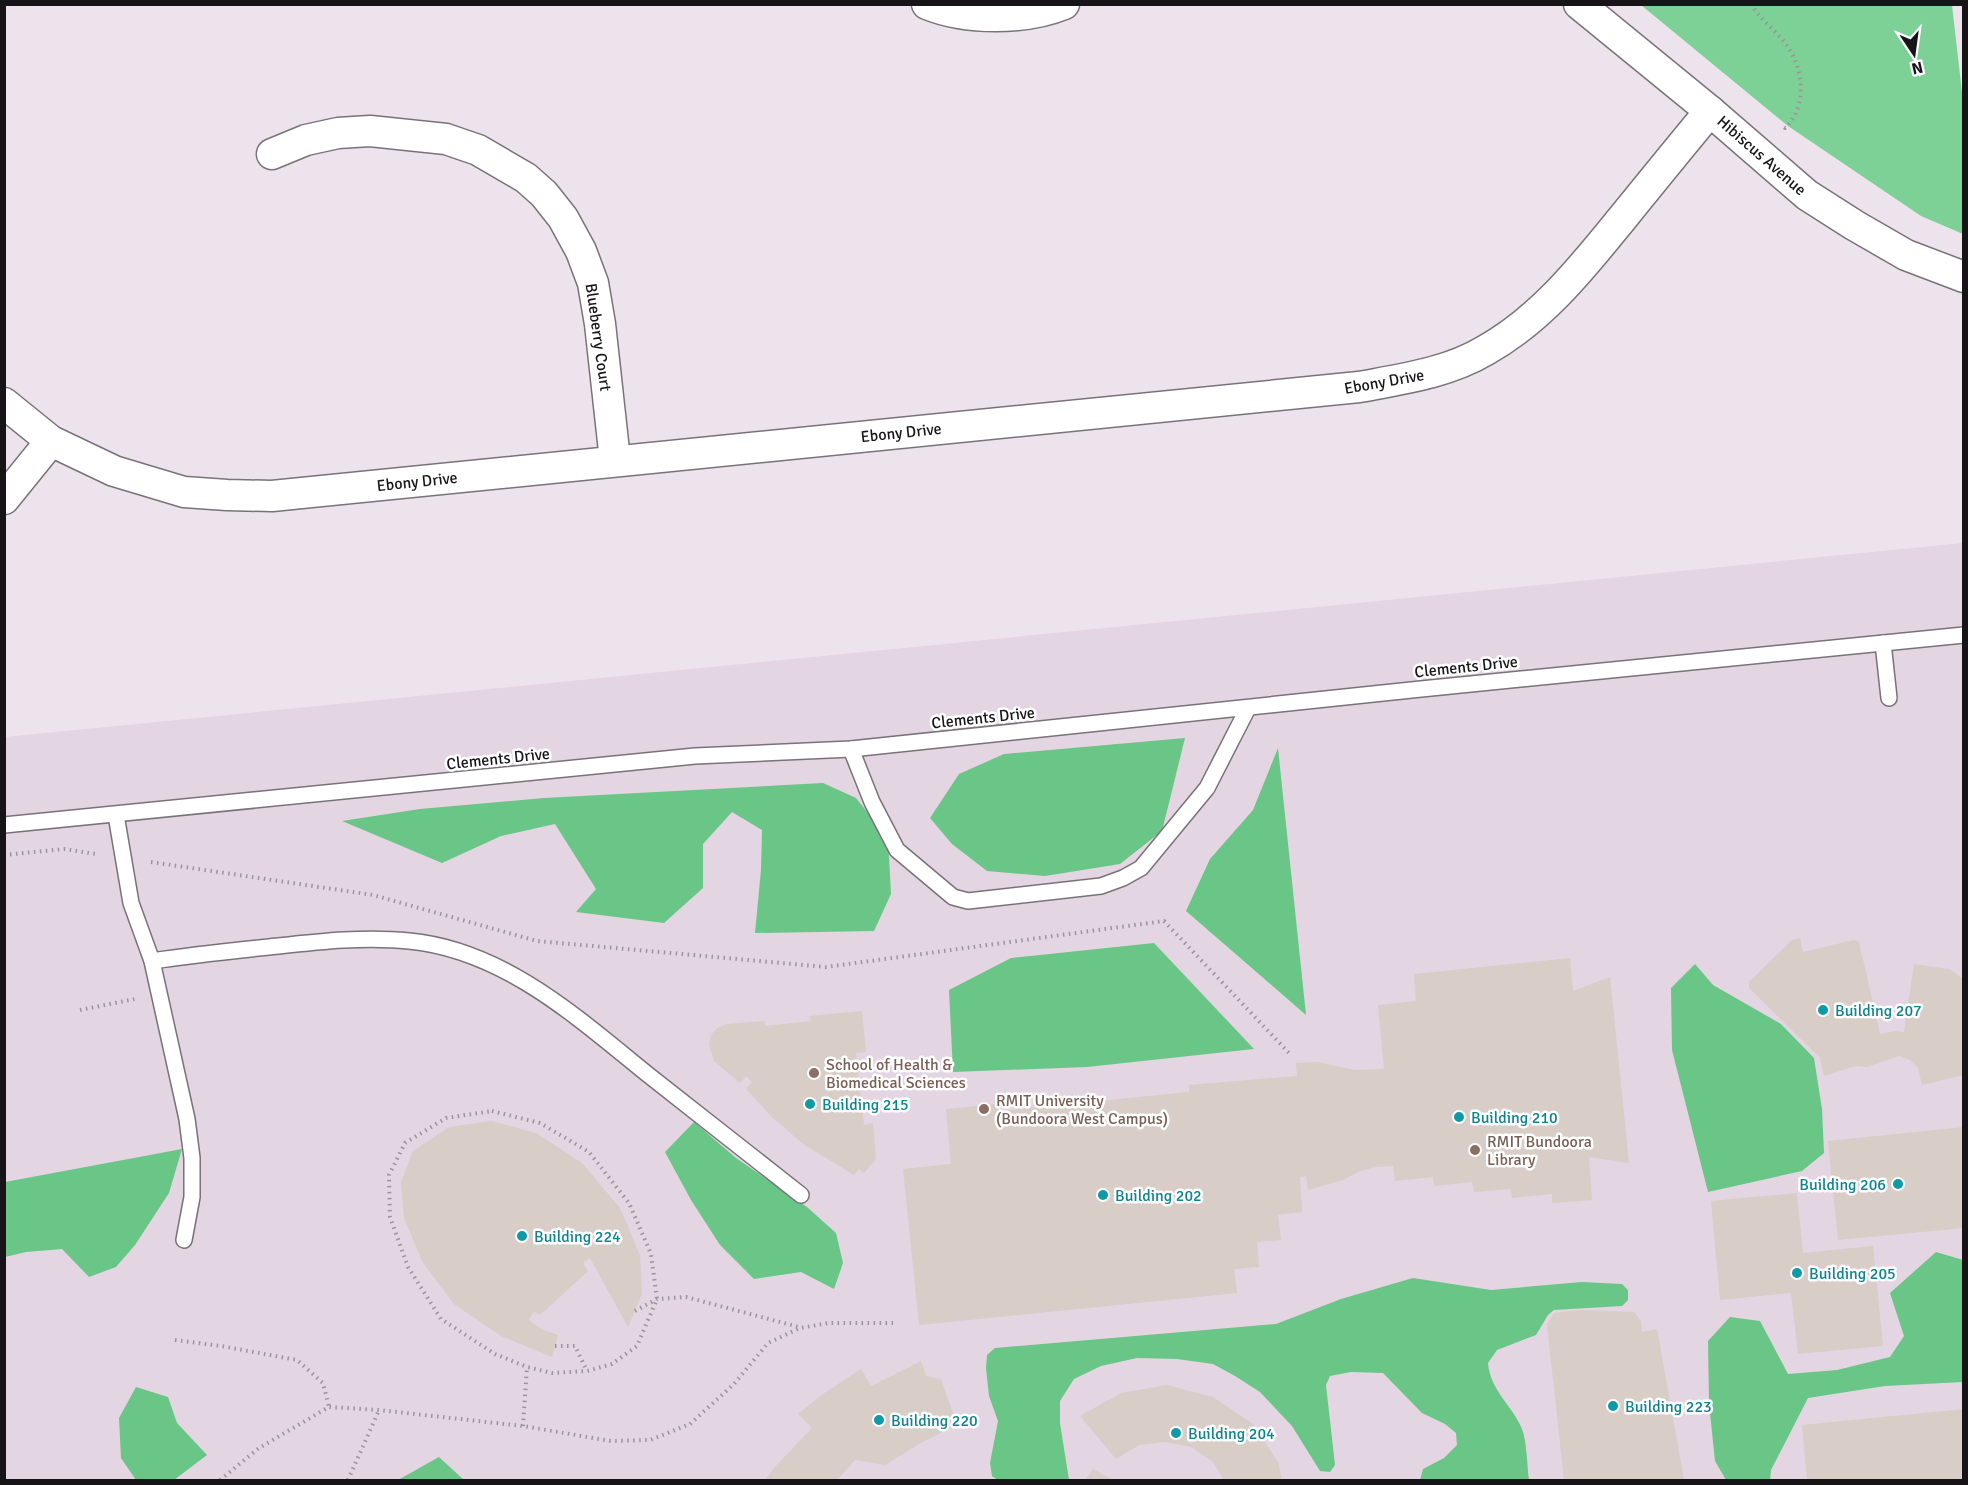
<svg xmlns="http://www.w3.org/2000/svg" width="1968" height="1485" font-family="Signika,sans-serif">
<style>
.built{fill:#e3d5e2}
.green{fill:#7dd196}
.forest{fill:#69c687}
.building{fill:#d8cdc7}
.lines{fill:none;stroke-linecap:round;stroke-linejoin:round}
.service-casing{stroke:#797279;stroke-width:18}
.minor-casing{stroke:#797279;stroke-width:33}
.path{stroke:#9b949b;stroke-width:4;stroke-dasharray:1.5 4.5;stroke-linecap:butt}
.service{stroke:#fff;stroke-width:15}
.minor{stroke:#fff;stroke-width:30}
.culture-dot{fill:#0f9aa8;stroke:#fff;stroke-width:2}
.education-dot{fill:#8d6e63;stroke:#fff;stroke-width:2}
.labels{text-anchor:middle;stroke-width:5;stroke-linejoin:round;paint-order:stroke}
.street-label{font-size:16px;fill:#171417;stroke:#fff}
.culture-label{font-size:16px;fill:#0d838f;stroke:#fff;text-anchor:start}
.education-label{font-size:16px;fill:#785e54;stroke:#fff;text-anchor:start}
</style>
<rect width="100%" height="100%" fill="#ece3ec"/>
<polygon class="built" points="1963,543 1963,1480 5,1480 5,737"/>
<polygon class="green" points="1641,5 1952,5 1964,110 1963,234 1921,216 1788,126"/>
<g class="forest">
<polygon points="1185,738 1162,831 1120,864 1045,876 987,871 952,844 930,818 959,774 1004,754"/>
<polygon points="1278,748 1306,1015 1186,911 1210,859 1253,810"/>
<polygon points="823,783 856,798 888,838 891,894 874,931 755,933 761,870 762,830 732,812 703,844 703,888 664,923 576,912 596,889 555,824 501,836 442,863 342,821 420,809 544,798"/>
<polygon points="1154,943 1254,1049 1087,1067 953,1072 949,990 1011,958"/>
<polygon points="1695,964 1713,985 1781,1024 1814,1058 1822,1109 1824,1153 1802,1171 1708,1192 1672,1050 1671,988"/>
<polygon points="694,1122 736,1158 807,1207 836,1233 843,1263 834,1289 801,1272 754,1279 720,1245 691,1200 665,1152"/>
<polygon points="182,1149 169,1193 135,1245 116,1267 89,1277 62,1249 26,1252 5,1257 5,1182"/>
<polygon points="1936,1252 1963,1260 1963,1382 1885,1386 1808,1398 1771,1470 1770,1480 1726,1480 1715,1461 1709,1403 1708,1341 1730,1317 1760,1321 1788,1374 1837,1370 1890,1357 1904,1336 1890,1293"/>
<path d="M1413,1278L1491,1290L1582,1282L1622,1284L1628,1290V1300L1622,1306L1554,1310L1548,1315L1536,1335L1497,1350L1488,1363C1490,1390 1512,1405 1522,1429C1527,1442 1527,1466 1529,1480H1420L1423,1469L1444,1458L1457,1445L1456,1433L1445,1424L1422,1413L1383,1373L1351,1372L1330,1376L1326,1385L1335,1465L1330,1472L1320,1471L1292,1426L1260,1392L1235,1376L1213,1364L1177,1359L1137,1358L1101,1366L1074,1379L1060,1401V1423L1069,1480H998L992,1476L990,1463L998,1421L989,1396L986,1368L987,1355L995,1348L1276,1324L1341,1299Z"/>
<polygon points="136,1387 168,1397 177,1423 207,1455 174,1480 136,1480 121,1458 119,1418"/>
<polygon points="439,1457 464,1480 398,1480"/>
</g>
<g class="building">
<polygon points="1800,938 1803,952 1854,940 1859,942 1880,1034 1895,1031 1904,1032 1914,964 1949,969 1964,979 1964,1075 1922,1085 1918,1068 1910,1060 1899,1056 1867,1067 1855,1066 1824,1076 1820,1058 1749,988 1749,982 1792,940"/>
<polygon points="1570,958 1573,991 1610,977 1629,1163 1589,1157 1592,1200 1552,1203 1552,1194 1512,1198 1511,1189 1474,1192 1472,1182 1434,1186 1433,1177 1395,1181 1393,1166 1375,1167 1358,1172 1343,1180 1308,1190 1306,1176 1300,1177 1302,1212 1278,1215 1281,1240 1257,1242 1259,1267 1234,1269 1237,1293 919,1325 903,1169 951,1164 946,1109 999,1104 999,1111 1189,1092 1189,1085 1297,1076 1296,1063 1317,1062 1355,1070 1384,1069 1378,1005 1416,1001 1414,974"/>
<polygon points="862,1011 866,1052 856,1053 864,1125 873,1123 876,1159 864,1173 859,1169 854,1175 803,1144 773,1118 746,1089 752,1082 746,1076 740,1083 714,1061 709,1045 711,1035 717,1028 727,1024 765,1021 765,1026 811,1021 810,1016"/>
<polygon points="491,1121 536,1133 582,1163 620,1208 640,1255 642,1294 628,1327 590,1258 583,1263 588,1271 540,1315 534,1311 529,1320 541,1329 558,1335 552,1357 501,1336 454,1304 423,1263 404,1218 401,1182 413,1151 449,1127"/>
<polygon points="1964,1127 1964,1228 1838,1240 1828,1141"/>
<polygon points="1797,1193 1803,1253 1873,1246 1883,1346 1798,1354 1791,1293 1720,1300 1711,1201"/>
<polygon points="1578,1310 1634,1312 1641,1321 1642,1332 1657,1329 1684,1480 1564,1480 1547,1325 1554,1313"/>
<polygon points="921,1361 926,1376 941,1379 957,1425 917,1445 885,1465 855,1460 837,1480 765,1480 774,1468 812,1428 798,1414 823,1394 861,1369 871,1386"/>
<polygon points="1167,1385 1213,1397 1253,1424 1278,1462 1282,1480 1224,1480 1212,1461 1191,1447 1165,1442 1139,1445 1116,1459 1080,1416 1121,1393"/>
<polygon points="1964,1409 1964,1480 1807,1480 1802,1425"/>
<polygon points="1093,1469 1113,1480 1085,1480"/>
</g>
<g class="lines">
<g class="service-casing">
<g id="service">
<polyline points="1883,643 1889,698"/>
<polyline points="851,749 872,802 897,850 953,897 968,901 1101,886 1123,878 1141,868 1207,788 1248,708"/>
<polyline points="116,815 131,903 152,961 187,1119 192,1158 192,1197 184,1240"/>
<polyline points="4,825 695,756 851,749 1421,689 1964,635"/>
<path d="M152,961C191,955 230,951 269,947C315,942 363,936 409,941C505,950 580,1020 651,1077C701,1116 751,1156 801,1195"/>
</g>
</g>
<g class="minor-casing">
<g id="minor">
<path d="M927,4C966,20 1025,20 1064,4"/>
<polyline points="1579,4 1710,111 1807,195 1854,225 1906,255 1964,277"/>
<polyline points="272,154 306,140 338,133 370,131 446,139 478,150 526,178 544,194 563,218 581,251 593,283 600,324 615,460"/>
<path d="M4,403L51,441L114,471L184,492L227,495L272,496L1359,387C1402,379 1448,373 1486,350C1541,319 1581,269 1620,221C1650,184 1680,147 1710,111"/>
<polyline points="4,499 51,441"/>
</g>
</g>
<g class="path">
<path d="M1751,4C1759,18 1775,30 1785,43C1804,67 1808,106 1785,128L1781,125"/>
<polyline points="4,855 64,849 96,854"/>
<polyline points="151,862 373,895 537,941 826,967 1164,921 1289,1053"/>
<polyline points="80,1010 135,999"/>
<polygon points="492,1111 540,1123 589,1152 629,1203 651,1254 657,1299 637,1346 612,1364 587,1371 552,1373 527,1367 495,1354 441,1319 408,1267 390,1217 389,1175 405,1143 446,1118"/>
<polyline points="635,1311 657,1299 686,1297 799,1327"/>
<polyline points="175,1340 221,1346 297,1360 323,1383 329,1407"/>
<polyline points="555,1346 575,1346 587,1371"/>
<polyline points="523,1426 527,1367"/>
<polyline points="4,1480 7,1480"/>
<polyline points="220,1480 259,1448 329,1407 379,1410 523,1426 611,1441 650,1440 690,1424 734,1384 768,1343 800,1328 829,1323 893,1323"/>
<polyline points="348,1480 379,1410"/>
</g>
<use href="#service" class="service"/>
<use href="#minor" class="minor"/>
</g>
<g class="culture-dot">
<circle cx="1823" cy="1010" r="6"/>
<circle cx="810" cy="1104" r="6"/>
<circle cx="1459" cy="1117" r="6"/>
<circle cx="1898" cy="1184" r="6"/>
<circle cx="1103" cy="1195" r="6"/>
<circle cx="522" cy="1236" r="6"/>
<circle cx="1797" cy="1273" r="6"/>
<circle cx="1613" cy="1406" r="6"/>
<circle cx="879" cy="1420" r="6"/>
<circle cx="1176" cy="1433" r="6"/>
</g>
<g class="education-dot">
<circle cx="814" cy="1073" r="6"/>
<circle cx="984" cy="1109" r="6"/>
<circle cx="1475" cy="1150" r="6"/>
</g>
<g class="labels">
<g class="street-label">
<text transform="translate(1762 155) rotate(41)" y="6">Hibiscus Avenue</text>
<text transform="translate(599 337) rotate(82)" y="6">Blueberry Court</text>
<text transform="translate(1384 381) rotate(-10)" y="6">Ebony Drive</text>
<text transform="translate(901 432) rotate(-6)" y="6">Ebony Drive</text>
<text transform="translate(417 481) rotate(-6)" y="6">Ebony Drive</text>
<text transform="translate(1466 666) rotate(-6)" y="6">Clements Drive</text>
<text transform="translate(983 717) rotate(-6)" y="6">Clements Drive</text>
<text transform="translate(498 758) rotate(-6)" y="6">Clements Drive</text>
</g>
<g class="culture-label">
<text x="1835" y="1016">Building 207</text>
<text x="822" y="1110">Building 215</text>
<text x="1471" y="1123">Building 210</text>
<text x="1886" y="1190" text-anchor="end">Building 206</text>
<text x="1115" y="1201">Building 202</text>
<text x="534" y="1242">Building 224</text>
<text x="1809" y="1279">Building 205</text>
<text x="1625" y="1412">Building 223</text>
<text x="891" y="1426">Building 220</text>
<text x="1188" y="1439">Building 204</text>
</g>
<g class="education-label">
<text x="826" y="1070">School of Health &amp;<tspan x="826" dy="18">Biomedical Sciences</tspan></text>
<text x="996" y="1106">RMIT University<tspan x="996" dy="18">(Bundoora West Campus)</tspan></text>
<text x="1487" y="1147">RMIT Bundoora<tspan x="1487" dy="18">Library</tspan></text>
</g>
</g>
<rect width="1968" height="1485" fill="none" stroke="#171417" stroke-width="12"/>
<g transform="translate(1914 54) rotate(167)" stroke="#ffffff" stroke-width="4.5" paint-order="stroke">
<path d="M0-4.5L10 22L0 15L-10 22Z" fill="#171417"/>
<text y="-9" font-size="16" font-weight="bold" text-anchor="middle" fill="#171417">N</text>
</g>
</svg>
